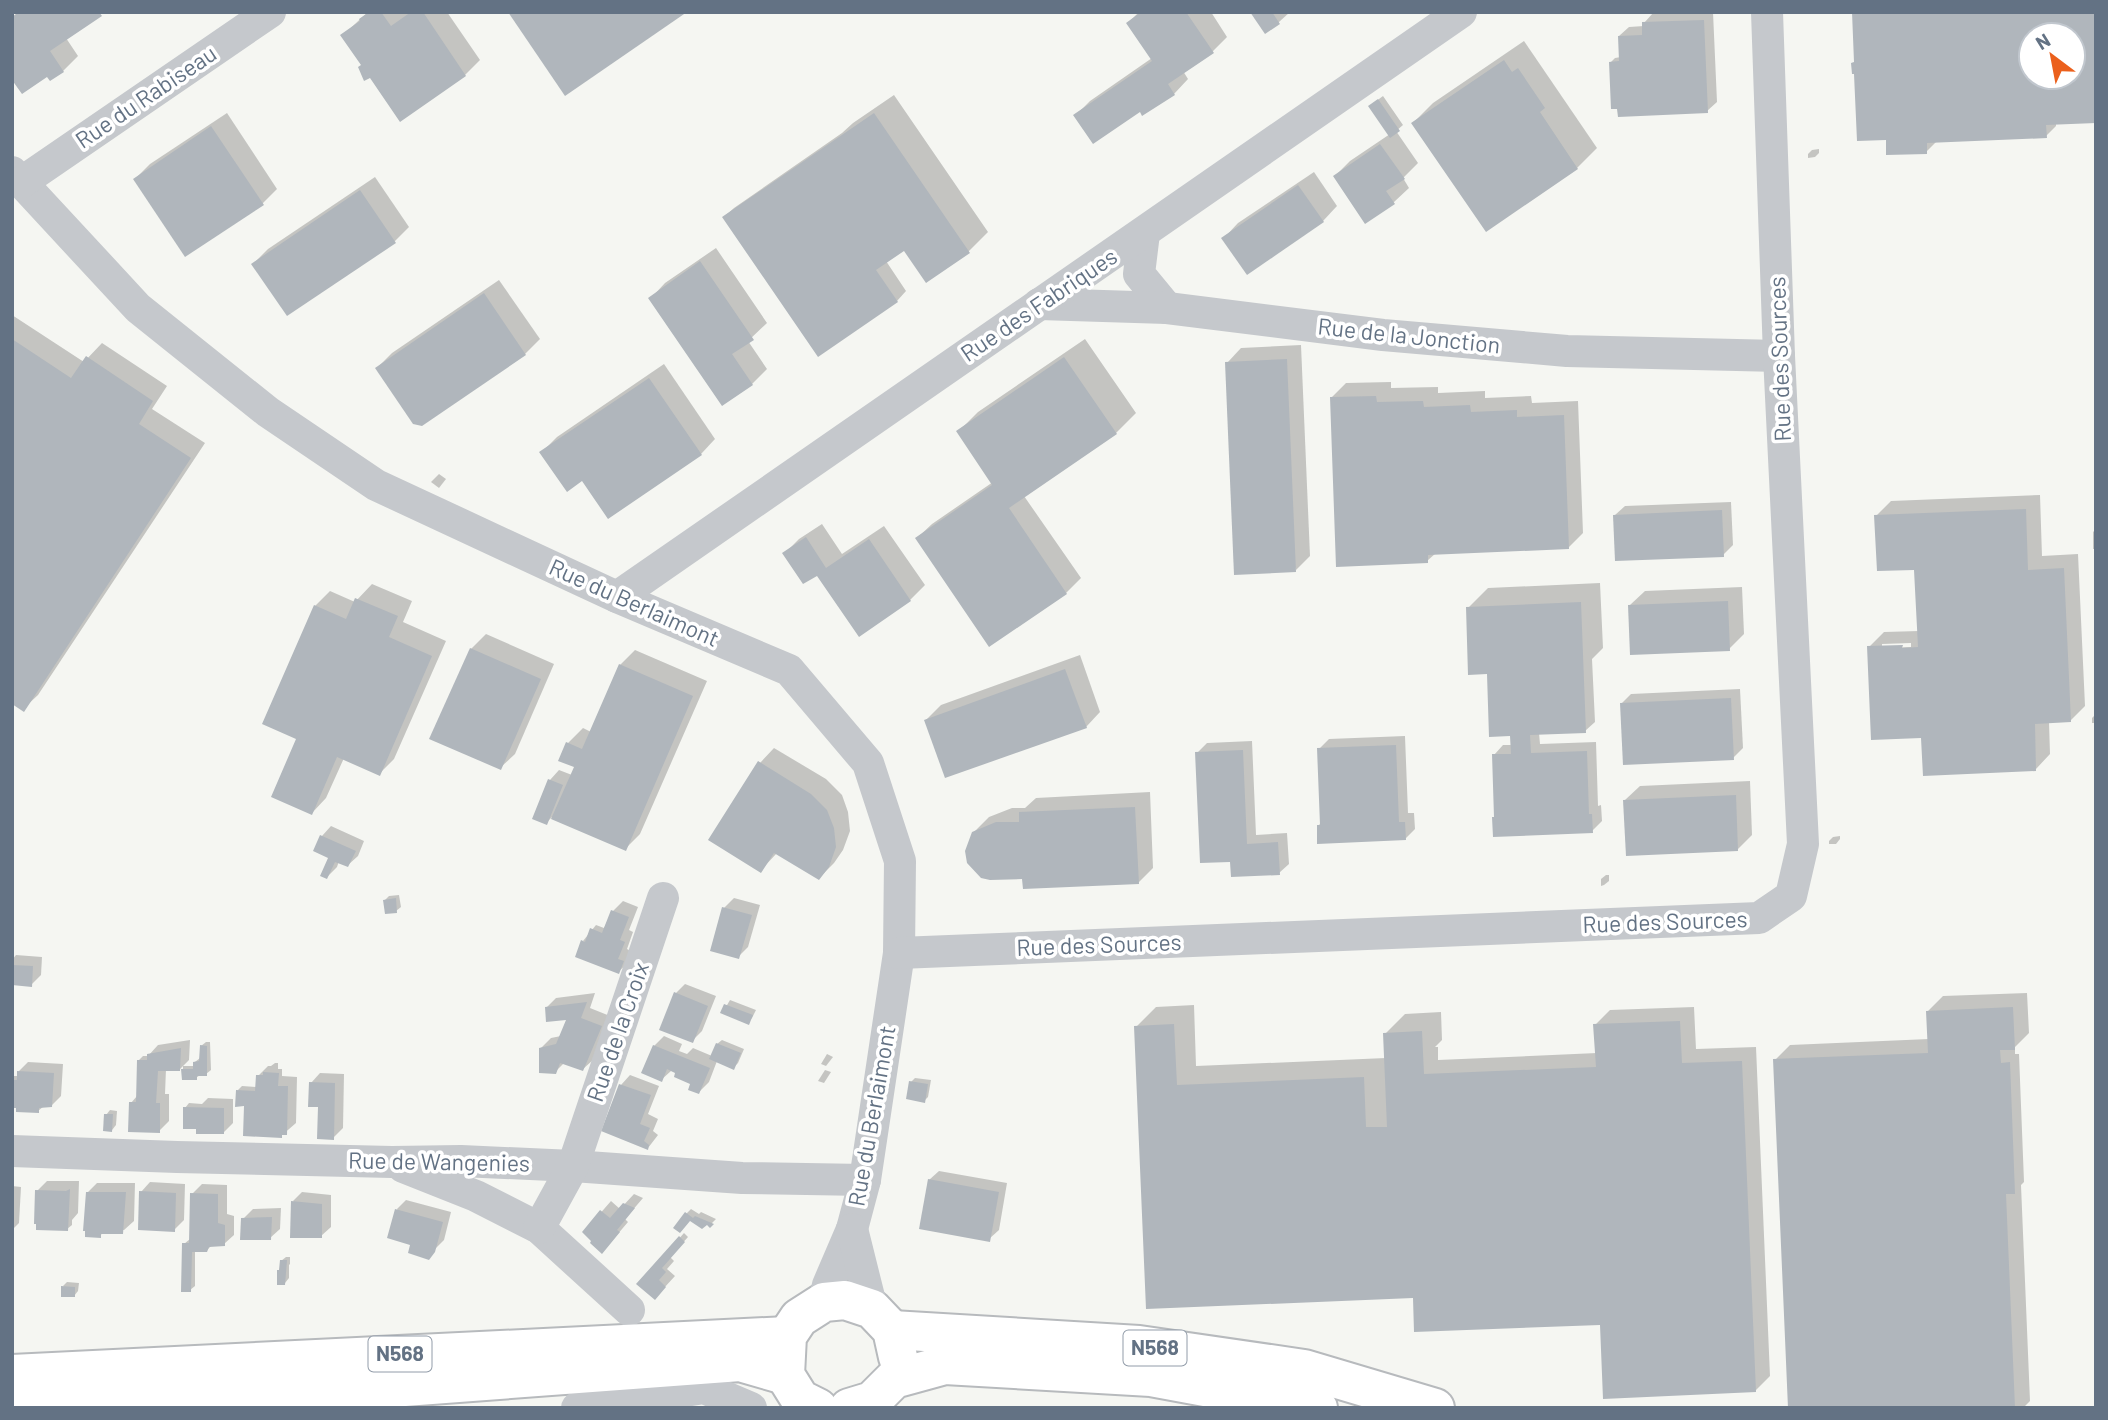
<svg xmlns="http://www.w3.org/2000/svg" width="2108" height="1420" font-family="Barlow,sans-serif">
<style>
.shadow{fill:#0003;fill-rule:evenodd}
.building{fill:#b0b6bc;fill-rule:evenodd}
.lines{fill:none;stroke-linecap:round;stroke-linejoin:round}
.highway-casing{stroke:#b7babd;stroke-width:42}
.minor{stroke:#c5c8cc;stroke-width:32}
.highway{stroke:#fff;stroke-width:38}
.labels{text-anchor:middle;stroke-width:7;stroke-linejoin:round;paint-order:stroke}
.shield{fill:#fff;stroke:#929ca9;stroke-width:2}
.shield-label{font-size:21px;font-weight:bold;fill:#637284}
.street-label{font-size:23px;fill:#637284;stroke:#fff}
</style>
<rect width="100%" height="100%" fill="#f5f6f2"/>
<g class="shadow">
<polygon points="18,12 103,12 66,38 78,56 63,71 51,79 14,16"/>
<polygon points="368,12 447,12 480,60 465,75 400,119 343,35"/>
<polygon points="1139,12 1211,12 1227,37 1213,51 1183,71 1188,79 1174,94 1141,109 1075,116 1090,101 1152,58 1128,23"/>
<polygon points="1252,12 1290,12 1279,22 1265,32"/>
<polygon points="1713,12 1717,102 1707,111 1611,62 1615,58 1621,57 1619,36 1629,27 1644,26 1644,23 1653,13"/>
<path d="M2096,12V121L2056,123V126L2046,136L1936,142L1926,152L1887,138L1856,61ZM2031,35H2073V77H2031Z"/>
<polygon points="1524,41 1597,148 1577,168 1413,123 1433,103"/>
<polygon points="894,95 988,232 968,252 904,248 886,261 906,291 897,301 724,217 734,208 842,133 853,123"/>
<polygon points="1383,96 1403,125 1396,131 1418,163 1403,178 1409,188 1394,202 1366,222 1335,176 1350,161 1390,134 1375,102"/>
<polygon points="227,113 277,189 262,204 135,179 150,164"/>
<polygon points="1819,149 1819,153 1815,157 1808,158 1808,154 1812,150"/>
<polygon points="1314,172 1337,206 1323,221 1224,238 1238,223"/>
<polygon points="375,177 409,227 394,242 253,264 268,249"/>
<polygon points="716,248 767,323 748,341 767,369 752,384 723,404 651,298 665,283"/>
<polygon points="499,280 540,339 525,354 377,368 392,353"/>
<polygon points="12,315 84,362 102,343 167,386 152,409 205,443 38,695 23,709 12,702"/>
<polygon points="1085,339 1136,413 1116,433 1024,496 1081,578 1066,593 917,538 932,524 993,482 958,432 978,412"/>
<polygon points="1301,345 1310,556 1296,570 1227,363 1241,348"/>
<polygon points="664,364 715,439 701,454 582,479 542,452 557,437"/>
<polygon points="1391,382 1391,388 1438,387 1438,393 1485,391 1485,398 1531,396 1532,403 1578,401 1583,533 1568,548 1436,553 1427,561 1331,398 1346,383"/>
<polygon points="439,474 446,479 439,488 431,482"/>
<path d="M2040,495L2042,556L2078,554L2085,706L2070,721L2049,722L2050,754L2036,769L1923,736L1869,647L1884,632L1919,631L1916,568L1876,516L1891,501ZM1911,643V647L1882,648V644Z"/>
<polygon points="1731,502 1733,545 1723,555 1615,515 1625,506"/>
<polygon points="822,524 842,554 884,526 925,585 910,600 817,573 784,554 799,539"/>
<polygon points="2096,529 2096,549 2093,549 2093,532"/>
<polygon points="1600,583 1603,648 1592,659 1595,722 1585,731 1539,733 1540,744 1596,742 1598,806 1601,805 1602,821 1592,831 1496,816 1494,755 1503,745 1512,745 1512,735 1488,672 1468,608 1488,588"/>
<polygon points="372,584 412,601 403,622 446,641 394,759 379,774 344,758 326,798 312,813 298,738 315,606 330,591 355,602"/>
<polygon points="1742,587 1744,634 1729,649 1630,605 1645,591"/>
<polygon points="486,634 554,664 515,754 500,768 471,649"/>
<polygon points="635,650 707,681 640,834 625,849 552,817 546,823 550,780 559,770 572,775 576,766 568,743 583,728 591,732 620,665"/>
<polygon points="1080,655 1100,712 1086,727 926,720 941,705"/>
<polygon points="1740,689 1743,748 1733,758 1622,703 1631,694"/>
<polygon points="2096,714 2096,723 2092,723 2092,718"/>
<polygon points="1405,736 1408,813 1414,813 1415,829 1405,839 1318,826 1322,822 1319,749 1329,739"/>
<polygon points="1252,741 1256,835 1287,833 1289,864 1279,873 1232,860 1197,753 1207,743"/>
<polygon points="774,748 826,779 842,795 848,812 850,831 843,850 834,863 819,878 777,853 760,871 760,763"/>
<polygon points="1750,781 1752,835 1737,850 1625,800 1640,786"/>
<polygon points="1150,792 1153,868 1138,883 1024,877 974,832 989,817 1012,808 1025,808 1036,798"/>
<polygon points="331,826 364,841 358,856 348,865 339,861 337,867 327,877 330,858 322,836"/>
<polygon points="1840,836 1840,839 1836,844 1829,844 1829,841 1833,837"/>
<polygon points="1606,875 1609,875 1609,881 1604,885 1601,886 1601,879"/>
<polygon points="399,895 401,907 396,911 385,900 389,896"/>
<polygon points="734,898 760,905 748,947 738,957 712,950 724,908"/>
<polygon points="623,901 638,907 629,930 633,932 627,949 632,952 628,963 618,972 583,941 596,925 604,928 613,911"/>
<polygon points="16,955 42,957 41,975 31,985 12,984 12,960"/>
<polygon points="685,984 716,996 702,1031 692,1041 676,993"/>
<polygon points="595,993 590,1008 610,1016 593,1060 583,1069 564,1063 555,1072 541,1048 551,1038 561,1036 569,1017 546,1008 556,998"/>
<polygon points="2027,993 2029,1033 2015,1047 2015,1054 2019,1054 2024,1182 2021,1185 2030,1401 2023,1408 1789,1408 1775,1060 1790,1045 1929,1039 1928,1011 1943,996"/>
<polygon points="730,1000 756,1010 752,1018 748,1022 723,1012"/>
<polygon points="1194,1005 1196,1066 1386,1058 1385,1034 1405,1014 1441,1012 1442,1040 1435,1047 1438,1047 1438,1060 1597,1053 1595,1025 1610,1010 1694,1007 1696,1049 1756,1047 1770,1376 1755,1391 1602,1323 1414,1294 1148,1307 1136,1027 1156,1007"/>
<polygon points="664,1036 682,1044 679,1051 687,1054 693,1048 712,1056 717,1044 722,1040 744,1049 738,1063 733,1068 717,1061 709,1082 699,1092 692,1083 678,1072 671,1071 661,1080 654,1046"/>
<polygon points="190,1040 189,1060 179,1070 166,1069 165,1094 169,1094 169,1121 159,1131 131,1103 137,1096 138,1061 143,1056 148,1056 158,1045"/>
<polygon points="206,1042 210,1042 211,1070 206,1074 200,1075 196,1078 183,1078 183,1066 195,1066 195,1062 200,1058 201,1046"/>
<polygon points="827,1054 833,1057 826,1066 821,1064"/>
<polygon points="28,1062 63,1064 61,1096 52,1105 44,1106 38,1111 18,1104 12,1107 12,1076 19,1076 19,1071"/>
<polygon points="275,1063 278,1063 278,1069 282,1069 282,1076 297,1077 296,1123 281,1136 246,1105 238,1090 242,1086 257,1087 258,1076 268,1066 271,1066"/>
<polygon points="825,1070 831,1072 824,1083 818,1081"/>
<polygon points="320,1073 344,1074 343,1128 333,1138 311,1083"/>
<polygon points="630,1075 659,1086 648,1114 658,1119 653,1131 658,1135 648,1148 603,1130 621,1085"/>
<polygon points="915,1078 931,1080 928,1097 924,1101 911,1082"/>
<polygon points="208,1098 233,1099 233,1123 223,1133 198,1125 185,1108 189,1103 202,1104"/>
<polygon points="110,1110 117,1111 116,1125 112,1130 106,1115"/>
<polygon points="939,1171 1007,1183 999,1230 989,1239 929,1180"/>
<polygon points="47,1181 79,1181 78,1213 72,1220 72,1225 67,1229 37,1191"/>
<polygon points="150,1182 185,1184 184,1220 174,1230 141,1192"/>
<polygon points="97,1183 135,1183 134,1221 124,1230 105,1230 100,1236 87,1193"/>
<polygon points="202,1184 227,1185 227,1214 234,1216 234,1235 224,1244 212,1245 207,1250 195,1250 195,1286 190,1290 184,1244 190,1239 192,1194"/>
<polygon points="12,1186 21,1187 19,1223 12,1230"/>
<polygon points="302,1192 331,1195 331,1227 321,1236 293,1201"/>
<polygon points="634,1194 643,1198 625,1219 628,1222 611,1242 593,1241 584,1232 611,1201 620,1209"/>
<polygon points="406,1200 451,1212 444,1240 435,1249 412,1246 397,1209"/>
<polygon points="281,1208 280,1229 270,1238 243,1219 253,1209"/>
<polygon points="691,1209 699,1214 701,1212 716,1219 710,1225 691,1219 686,1214"/>
<polygon points="684,1233 688,1237 670,1257 674,1261 667,1269 675,1276 664,1288 639,1284"/>
<polygon points="286,1257 290,1257 290,1264 289,1265 289,1278 285,1283 281,1261"/>
<polygon points="67,1282 79,1283 78,1291 74,1296 63,1286"/>
</g>
<g class="building">
<polygon points="19,12 99,12 102,16 50,51 64,72 50,81 47,77 22,94 12,80 12,17"/>
<polygon points="369,12 381,12 391,26 411,12 423,12 466,76 400,122 370,78 364,81 358,67 361,65 340,35 360,21 359,19"/>
<polygon points="508,12 687,12 565,96"/>
<polygon points="1141,12 1186,12 1214,53 1168,84 1175,95 1142,116 1140,112 1093,144 1073,115 1152,61 1126,23"/>
<polygon points="1250,12 1272,12 1280,24 1265,34"/>
<path d="M1852,12H2096V123L2046,125L2047,138L1927,143V154L1886,155V140L1857,141L1854,74H1852L1851,63L1854,62ZM2031,35H2073V77H2031Z"/>
<polygon points="1704,20 1708,113 1618,117 1617,109 1611,109 1609,62 1619,61 1618,36 1642,35 1642,22"/>
<polygon points="1504,60 1512,72 1518,68 1545,108 1540,112 1578,169 1486,232 1411,123"/>
<polygon points="1378,99 1400,131 1390,138 1368,106"/>
<polygon points="874,113 970,253 926,283 904,251 876,270 898,302 818,357 722,217"/>
<polygon points="211,126 264,205 185,257 133,179"/>
<polygon points="1380,144 1405,179 1386,191 1395,204 1365,224 1333,176"/>
<polygon points="1298,185 1324,222 1247,275 1221,238"/>
<polygon points="360,190 396,243 287,316 251,264"/>
<polygon points="700,261 754,340 732,354 753,385 722,406 648,298"/>
<polygon points="484,293 526,355 422,426 413,424 375,368"/>
<polygon points="12,339 71,378 86,356 153,401 139,424 191,458 24,712 12,704"/>
<polygon points="1064,357 1117,434 1009,508 1067,594 989,647 915,538 992,485 956,431"/>
<polygon points="1287,359 1296,572 1234,575 1225,362"/>
<polygon points="649,378 702,455 608,519 582,481 567,492 539,452"/>
<polygon points="1376,396 1377,402 1423,401 1424,407 1470,405 1471,412 1517,410 1517,417 1564,415 1569,549 1428,555 1428,563 1336,567 1330,397"/>
<polygon points="2026,509 2028,570 2064,568 2071,722 2035,724 2036,771 1923,776 1921,738 1871,740 1867,646 1903,645 1902,648 1918,647 1914,570 1877,571 1874,515"/>
<polygon points="1722,510 1724,557 1615,561 1613,515"/>
<polygon points="806,537 826,568 869,539 911,601 859,637 817,576 803,584 782,553"/>
<polygon points="355,598 398,616 389,637 432,656 380,776 337,757 312,815 271,797 296,739 262,724 314,605 346,619"/>
<polygon points="1728,601 1730,651 1630,655 1628,605"/>
<polygon points="1581,602 1586,733 1530,735 1531,753 1587,751 1589,814 1592,814 1593,833 1493,837 1492,817 1494,817 1492,754 1511,754 1510,736 1489,737 1487,674 1468,675 1466,607"/>
<polygon points="470,648 541,679 501,770 429,739"/>
<polygon points="619,664 693,696 626,851 551,819 574,767 558,761 566,742 582,749"/>
<polygon points="1065,669 1087,728 945,778 924,720"/>
<polygon points="1731,698 1734,760 1623,765 1620,703"/>
<polygon points="1396,745 1399,822 1405,822 1406,840 1317,844 1317,825 1320,825 1317,748"/>
<polygon points="1243,750 1247,844 1278,842 1280,875 1231,877 1230,862 1200,863 1195,752"/>
<polygon points="758,761 811,794 827,810 834,828 836,847 829,867 819,880 774,853 761,873 708,840"/>
<polygon points="548,779 563,785 547,825 532,819"/>
<polygon points="1736,795 1738,851 1626,856 1623,800"/>
<polygon points="1135,807 1139,884 1023,889 1022,879 990,880 981,878 967,863 965,851 972,832 996,822 1019,822 1019,812"/>
<polygon points="320,835 356,851 348,867 335,862 327,879 320,876 328,858 313,851"/>
<polygon points="396,898 397,913 385,914 383,900"/>
<polygon points="722,907 752,915 739,959 710,951"/>
<polygon points="611,910 629,917 620,940 625,942 618,959 624,961 619,974 575,957 581,940 585,942 590,928 602,933"/>
<polygon points="12,965 33,966 32,987 12,985"/>
<polygon points="674,992 708,1006 693,1043 659,1030"/>
<polygon points="587,1002 581,1018 602,1026 583,1071 560,1063 556,1074 539,1073 539,1048 556,1044 566,1020 546,1022 545,1007"/>
<polygon points="724,1004 753,1015 749,1025 720,1013"/>
<polygon points="2013,1007 2015,1050 2000,1050 2001,1063 2010,1062 2015,1194 2006,1194 2015,1408 1788,1408 1773,1059 1928,1053 1926,1011"/>
<polygon points="1680,1021 1682,1063 1742,1061 1756,1392 1603,1399 1600,1325 1414,1332 1413,1298 1146,1309 1134,1026 1174,1024 1177,1085 1364,1077 1366,1127 1387,1127 1383,1033 1422,1031 1424,1074 1596,1067 1593,1024"/>
<polygon points="716,1043 741,1053 734,1070 709,1059"/>
<polygon points="200,1045 207,1046 207,1076 197,1076 197,1080 182,1080 181,1069 193,1069 193,1062 199,1061"/>
<polygon points="653,1045 710,1068 699,1094 688,1090 690,1084 674,1077 675,1073 667,1069 662,1082 641,1073"/>
<polygon points="181,1048 180,1071 158,1071 156,1103 160,1103 160,1133 128,1132 129,1102 136,1102 137,1060 147,1060 147,1054"/>
<polygon points="17,1071 54,1073 52,1107 39,1108 39,1113 16,1112 16,1108 12,1108 12,1080 17,1080"/>
<polygon points="263,1072 279,1073 278,1086 288,1086 287,1135 282,1135 282,1138 243,1136 244,1106 235,1107 236,1090 255,1091 256,1075 263,1075"/>
<polygon points="909,1081 928,1084 925,1103 906,1099"/>
<polygon points="309,1082 335,1083 334,1140 317,1139 318,1107 308,1107"/>
<polygon points="619,1084 651,1095 640,1124 650,1128 644,1141 649,1145 648,1150 601,1131"/>
<polygon points="183,1107 224,1108 224,1134 196,1134 196,1129 183,1129"/>
<polygon points="104,1114 113,1114 112,1132 103,1131"/>
<polygon points="928,1179 999,1192 990,1242 919,1229"/>
<polygon points="70,1189 68,1231 36,1230 36,1224 34,1224 35,1190 66,1191"/>
<polygon points="139,1191 176,1193 175,1232 138,1230"/>
<polygon points="86,1192 126,1192 123,1234 101,1234 101,1238 85,1237 85,1231 83,1231"/>
<polygon points="190,1193 218,1194 218,1223 225,1225 225,1246 209,1247 207,1252 192,1252 191,1292 181,1292 182,1243 189,1243"/>
<polygon points="291,1201 322,1204 322,1238 290,1238"/>
<polygon points="623,1203 635,1208 617,1230 620,1232 602,1254 590,1243 591,1241 582,1232 600,1210 610,1218"/>
<polygon points="395,1209 443,1222 435,1252 429,1260 408,1253 410,1245 387,1238"/>
<polygon points="685,1212 693,1218 695,1216 714,1224 710,1228 707,1225 702,1229 690,1221 680,1233 673,1228"/>
<polygon points="272,1217 271,1240 240,1240 241,1218"/>
<polygon points="679,1236 685,1242 662,1268 666,1272 659,1280 666,1287 655,1300 636,1284"/>
<polygon points="280,1260 287,1260 285,1285 277,1285 277,1270 279,1270"/>
<polygon points="61,1286 75,1287 75,1297 61,1297"/>
</g>
<g class="lines">
<g class="highway-casing">
<g id="highway">
<polyline points="892,1330 1139,1345 1304,1369 1435,1408"/>
<polyline points="12,1374 787,1336"/>
<polyline points="12,1403 391,1388 740,1362 785,1375"/>
<polyline points="818,1408 800,1399 785,1375 787,1336 799,1318 824,1302 845,1300 872,1309 892,1330 898,1357"/>
<polyline points="849,1408 872,1401 894,1379 945,1365 1151,1377 1318,1408"/>
</g>
</g>
<g class="minor">
<polyline points="12,172 138,308 268,412 376,485 617,597 789,670 868,763 900,861 899,953 865,1180 852,1229 828,1285 824,1302"/>
<polyline points="22,182 270,12"/>
<polyline points="1144,233 1139,274 1167,308"/>
<polyline points="1039,304 1167,308 1383,335 1567,351 1779,356"/>
<polyline points="617,597 1461,12"/>
<polyline points="899,953 1759,918 1791,896 1803,844 1779,356 1767,12"/>
<polyline points="12,1151 177,1157 392,1162 461,1161 573,1166 742,1178 865,1180"/>
<polyline points="403,1167 476,1196 539,1228 629,1310"/>
<polyline points="539,1228 573,1166 663,898"/>
<polyline points="852,1229 872,1309"/>
<polyline points="577,1408 704,1388 751,1408"/>
</g>
<use href="#highway" class="highway"/>
</g>
<g class="labels">
<g class="shield">
<rect x="1123.5" y="1330.5" width="63" height="35" rx="5"/>
<rect x="368.5" y="1336.5" width="63" height="35" rx="5"/>
</g>
<g class="shield-label">
<text x="1155" y="1355">N568</text>
<text x="400" y="1361">N568</text>
</g>
<g class="street-label">
<text transform="translate(146 97) rotate(-34)" y="8">Rue du Rabiseau</text>
<text transform="translate(1039 305) rotate(-34)" y="8">Rue des Fabriques</text>
<text transform="translate(1409 336) rotate(6)" y="8">Rue de la Jonction</text>
<text transform="translate(1780 359) rotate(-92)" y="8">Rue des Sources</text>
<text transform="translate(634 603) rotate(24)" y="8">Rue du Berlaimont</text>
<text transform="translate(1665 922) rotate(-2)" y="8">Rue des Sources</text>
<text transform="translate(1099 945) rotate(-2)" y="8">Rue des Sources</text>
<text transform="translate(618 1032) rotate(-71)" y="8">Rue de la Croix</text>
<text transform="translate(872 1116) rotate(-80)" y="8">Rue du Berlaimont</text>
<text transform="translate(439 1162) rotate(1)" y="8">Rue de Wangenies</text>
</g>
</g>
<rect width="2108" height="1420" fill="none" stroke="#637284" stroke-width="28"/>
<g transform="translate(2052 56) rotate(328)"><circle r="33" fill="#ffffff" stroke="#c1c7ce" stroke-width="2"/>
<path d="M0-5L12 26L0 18L-12 26Z" fill="#eb601c"/>
<text y="-10" font-size="19" font-weight="bold" text-anchor="middle" fill="#637284">N</text>
</g>
</svg>
